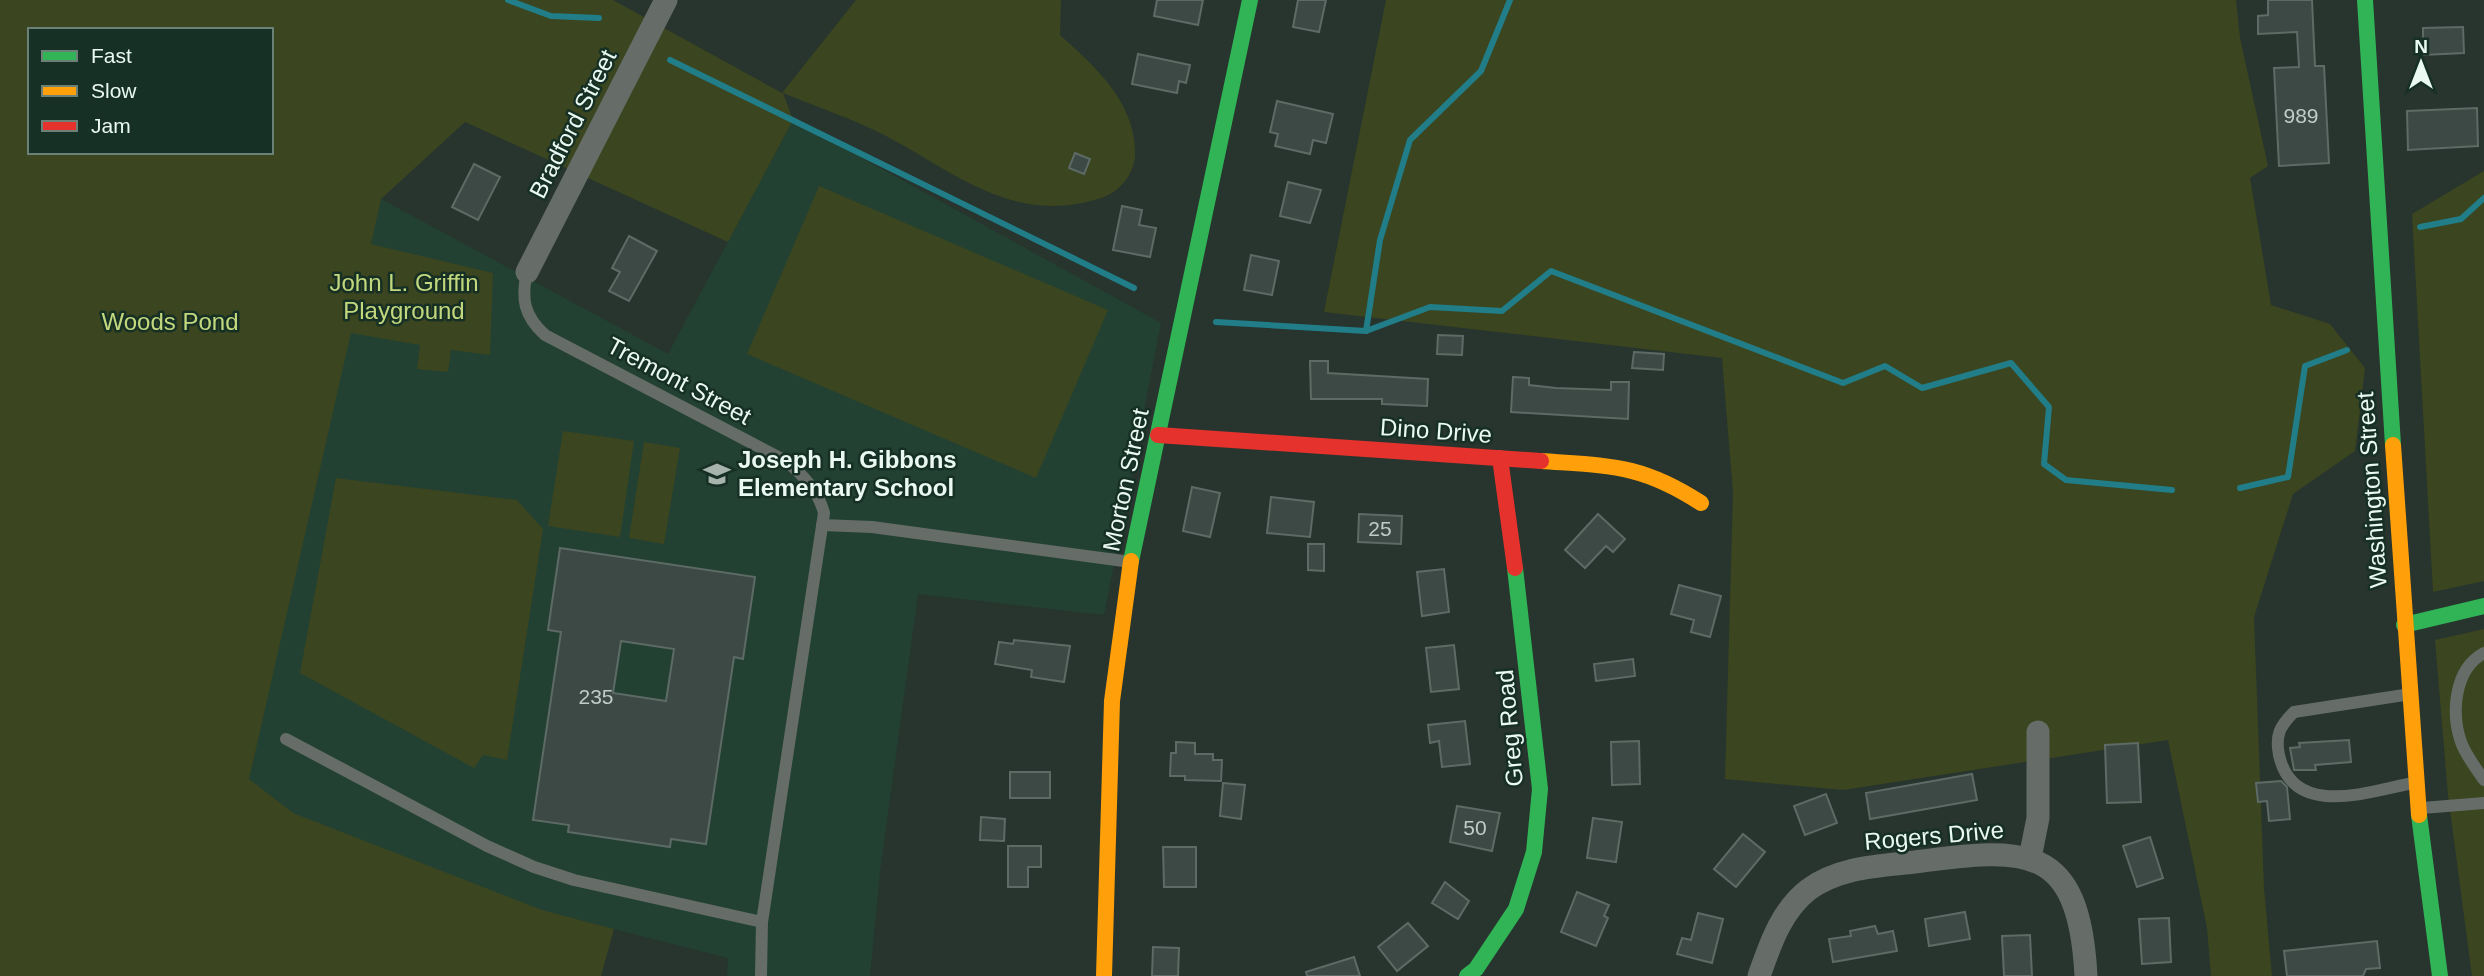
<svg xmlns="http://www.w3.org/2000/svg" width="2484" height="976" font-family="Arial,sans-serif">
<style>
.built{fill:#224133}
.green{fill:#3b451f;fill-rule:evenodd}
.lines{fill:none;stroke-linecap:round;stroke-linejoin:round}
.stream{stroke:#217d87;stroke-width:6}
.building{fill:#3c4945;stroke:#5d6a66;stroke-width:2;fill-rule:evenodd}
.lane{stroke:#666c68;stroke-width:12}
.street{stroke:#666c68;stroke-width:23}
.fast{stroke:#30b455;stroke-width:16}
.slow{stroke:#ff9f0a;stroke-width:16}
.jam{stroke:#e5322d;stroke-width:16}
.labels{text-anchor:middle;stroke-width:5;stroke-linejoin:round;paint-order:stroke}
.number-label{font-size:21px;fill:#becdc6}
.street-label{font-size:24px;fill:#eaf9f1;stroke:#173025}
.park-label{font-size:24px;fill:#c3d87d;stroke:#173025}
.poi-label{font-size:24px;font-weight:bold;fill:#eaf9f1;stroke:#173025;text-anchor:start}
</style>
<rect width="100%" height="100%" fill="#27352e"/>
<polygon class="built" points="793,120 1161,323 1104,615 918,594 880,871 870,976 727,976 728,958 418,879 143,976 381,199 668,354"/>
<g class="green">
<path d="M0,0H613L782,93L856,0H1061L1060,35C1096,67 1137,104 1135,156C1134,174 1119,193 1101,198C1014,226 958,174 886,136C853,119 817,107 783,93L793,120L728,242L465,122L381,199L371,244L493,273L490,355L451,350L448,372L417,369L420,345L351,333L249,779L293,813L542,910L614,929L601,976H0ZM30,30H271V152H30Z"/>
<polygon points="1386,0 2236,0 2240,38 2268,166 2250,178 2271,305 2330,324 2365,368 2355,451 2293,494 2254,617 2264,888 2272,976 2211,976 2207,928 2168,740 1843,790 1725,779 1733,493 1722,358 1324,312"/>
<polygon points="2484,171 2484,581 2433,592 2412,214"/>
<polygon points="819,186 1108,310 1036,478 747,354"/>
<polygon points="563,431 634,441 620,537 548,526"/>
<polygon points="644,442 680,448 664,544 629,538"/>
<polygon points="336,478 517,500 543,529 507,760 483,755 474,768 300,673"/>
<polygon points="2484,629 2484,976 2472,976 2448,795 2435,640"/>
</g>
<g class="lines">
<g class="stream">
<polyline points="508,0 551,16 599,18"/>
<polyline points="670,60 1134,288"/>
<polyline points="2420,227 2461,219 2484,198"/>
<polyline points="1216,322 1366,331 1430,307 1502,311 1551,271 1843,383 1885,366 1922,388 2011,363 2049,407 2044,464 2066,480 2172,490"/>
<polyline points="1366,331 1380,240 1410,140 1481,71 1510,0"/>
<polyline points="2240,488 2288,477 2305,366 2347,350"/>
</g>
</g>
<g class="building">
<polygon points="1157,0 1203,0 1198,25 1154,16"/>
<polygon points="1298,0 1326,0 1319,32 1293,27"/>
<polygon points="2268,0 2312,0 2315,66 2324,66 2329,163 2279,166 2274,68 2299,67 2297,32 2258,34 2258,16 2268,15"/>
<polygon points="2463,27 2464,53 2423,55 2423,28"/>
<polygon points="1138,54 1190,65 1186,83 1179,81 1177,93 1132,84"/>
<polygon points="1277,101 1333,114 1326,143 1313,140 1310,154 1275,146 1278,134 1270,132"/>
<polygon points="2477,108 2478,146 2408,150 2407,111"/>
<polygon points="1075,153 1090,159 1084,174 1069,168"/>
<polygon points="474,164 500,177 478,220 452,207"/>
<polygon points="1288,182 1321,190 1310,223 1280,216"/>
<polygon points="1122,206 1142,210 1139,225 1156,228 1150,257 1113,250"/>
<polygon points="629,236 657,251 629,301 609,291 620,272 612,268"/>
<polygon points="1251,255 1279,261 1272,295 1244,290"/>
<polygon points="1438,335 1463,336 1462,355 1437,354"/>
<polygon points="1634,352 1664,354 1663,370 1632,368"/>
<polygon points="1310,361 1328,361 1328,373 1428,379 1427,406 1382,404 1382,399 1311,399"/>
<polygon points="1513,377 1529,378 1529,385 1556,388 1611,390 1611,382 1629,382 1628,419 1511,412"/>
<polygon points="1192,487 1220,493 1210,537 1183,531"/>
<polygon points="1271,497 1314,502 1310,537 1267,533"/>
<polygon points="1359,514 1402,516 1401,544 1358,542"/>
<polygon points="1598,514 1625,539 1613,552 1606,546 1585,568 1565,550"/>
<polygon points="1308,544 1324,544 1324,571 1308,570"/>
<path d="M560,548L755,577L743,659L734,657L706,844L671,839L670,847L568,832L569,825L533,820L561,632L548,630ZM621,641L674,649L666,701L613,693Z"/>
<polygon points="1444,569 1449,612 1422,616 1417,572"/>
<polygon points="1679,585 1721,596 1710,637 1691,632 1694,620 1671,614"/>
<polygon points="1014,640 1070,646 1064,682 1031,677 1032,670 995,664 999,642 1013,644"/>
<polygon points="1454,645 1459,689 1431,692 1426,648"/>
<polygon points="1633,659 1635,676 1596,681 1594,664"/>
<polygon points="1465,721 1470,764 1442,767 1439,741 1430,743 1428,725"/>
<polygon points="2349,740 2351,762 2315,765 2316,770 2294,770 2290,748 2300,747 2299,743"/>
<polygon points="1639,741 1640,784 1612,785 1611,742"/>
<polygon points="1176,742 1195,743 1195,754 1213,754 1213,760 1222,760 1221,781 1185,780 1185,776 1170,776 1171,753 1176,753"/>
<polygon points="2138,743 2141,802 2107,803 2105,745"/>
<rect x="1010" y="772" width="40" height="26"/>
<polygon points="1972,774 1977,800 1870,819 1866,793"/>
<polygon points="2281,781 2287,787 2290,819 2269,821 2267,801 2258,802 2256,783"/>
<polygon points="1223,783 1245,785 1241,819 1220,816"/>
<polygon points="1826,794 1837,823 1805,835 1794,806"/>
<polygon points="1457,806 1500,813 1492,851 1450,842"/>
<polygon points="981,817 1005,819 1004,841 980,840"/>
<polygon points="1593,818 1622,822 1616,862 1587,858"/>
<polygon points="1743,834 1765,852 1736,887 1714,869"/>
<polygon points="2150,837 2163,878 2137,887 2123,846"/>
<polygon points="1008,846 1041,846 1041,867 1028,867 1028,887 1008,887"/>
<polygon points="1163,847 1196,847 1196,887 1164,887"/>
<polygon points="1445,882 1469,901 1458,919 1432,903"/>
<polygon points="1577,892 1609,905 1604,916 1608,918 1596,946 1561,932"/>
<polygon points="1965,912 1970,939 1929,946 1925,919"/>
<polygon points="1698,913 1723,919 1712,963 1677,954 1682,938 1691,940"/>
<polygon points="2169,918 2171,962 2142,964 2139,919"/>
<polygon points="1408,923 1428,946 1397,971 1378,947"/>
<polygon points="1875,926 1878,934 1893,931 1897,951 1833,962 1829,939 1851,936 1850,931"/>
<polygon points="2030,935 2032,976 2004,976 2002,936"/>
<polygon points="2377,941 2380,968 2366,969 2363,976 2287,976 2284,951"/>
<polygon points="1153,947 1179,948 1178,976 1152,976"/>
<polygon points="1354,957 1360,976 1307,976 1306,972"/>
</g>
<g class="lines">
<g class="lane">
<path d="M527,272C521,299 524,316 545,335L784,460C803,474 818,490 824,513L762,922L761,976"/>
<polyline points="822,525 872,527 1131,562"/>
<path d="M2484,653C2454,669 2451,713 2461,742C2466,756 2476,768 2484,780"/>
<path d="M2404,695L2294,712C2280,726 2275,735 2279,755C2293,819 2367,792 2413,783"/>
<polyline points="286,739 487,846 534,867 574,880 762,922"/>
<polyline points="2422,808 2484,803"/>
</g>
<g class="street">
<polyline points="527,272 666,0"/>
<polyline points="2030,858 2038,818 2038,732"/>
<path d="M1759,976C1770,945 1781,911 1808,890C1838,867 1879,866 1915,862C2027,847 2079,843 2086,976"/>
</g>
<g class="fast">
<polyline points="2365,0 2393,445"/>
<polyline points="1131,561 1250,0"/>
<polyline points="2404,625 2484,606"/>
<polyline points="2419,815 2440,976"/>
<polyline points="1467,976 1476,969 1516,909 1534,852 1540,789 1515,568"/>
</g>
<g class="slow">
<polyline points="2393,445 2419,815"/>
<path d="M1541,461C1610,466 1641,464 1701,503"/>
<polyline points="1104,976 1112,701 1131,561"/>
</g>
<g class="jam">
<polyline points="1158,435 1541,461"/>
<polyline points="1500,458 1515,568"/>
</g>
</g>
<defs>
<g id="school-bare" transform="scale(2.1)"><path d="M0-5L7-2L0 1L-7-2ZM-4 1L0 2.5L4 1V4Q0 6-4 4Z" fill="#a6b4ad" stroke="#173025" stroke-width="2.5" paint-order="stroke"/></g>
</defs>
<g fill-rule="evenodd">
<use href="#school-bare" x="717" y="474"/>
</g>
<g class="labels">
<g class="number-label">
<text x="2301" y="123">989</text>
<text x="1380" y="536">25</text>
<text x="596" y="704">235</text>
<text x="1475" y="835">50</text>
</g>
<g class="street-label">
<text transform="translate(573 124) rotate(-63)" y="8">Bradford Street</text>
<text transform="translate(679 381) rotate(28)" y="8">Tremont Street</text>
<text transform="translate(1436 431) rotate(4)" y="8">Dino Drive</text>
<text transform="translate(1126 480) rotate(-78)" y="8">Morton Street</text>
<text transform="translate(2372 490) rotate(-94)" y="8">Washington Street</text>
<text transform="translate(1510 728) rotate(-95)" y="8">Greg Road</text>
<text transform="translate(1934 836) rotate(-5)" y="8">Rogers Drive</text>
</g>
<g class="park-label">
<text x="404" y="291">John L. Griffin<tspan x="404" dy="28">Playground</tspan></text>
<text x="170" y="330">Woods Pond</text>
</g>
<g class="poi-label">
<text x="738" y="468">Joseph H. Gibbons<tspan x="738" dy="28">Elementary School</tspan></text>
</g>
</g>
<rect x="28" y="28" width="245" height="126" fill="#173025" stroke="#6b8077" stroke-width="2"/>
<rect x="42" y="51" width="35" height="10" fill="#30b455" stroke="#6b8077" stroke-width="2"/>
<text x="91" y="63" font-size="21" fill="#eaf9f1">Fast</text>
<rect x="42" y="86" width="35" height="10" fill="#ff9f0a" stroke="#6b8077" stroke-width="2"/>
<text x="91" y="98" font-size="21" fill="#eaf9f1">Slow</text>
<rect x="42" y="121" width="35" height="10" fill="#e5322d" stroke="#6b8077" stroke-width="2"/>
<text x="91" y="133" font-size="21" fill="#eaf9f1">Jam</text>
<g transform="translate(2421 63)" stroke="#173025" stroke-width="5" paint-order="stroke">
<path d="M0-5L12 26L0 18L-12 26Z" fill="#eaf9f1"/>
<text y="-10" font-size="19" font-weight="bold" text-anchor="middle" fill="#eaf9f1">N</text>
</g>
</svg>
